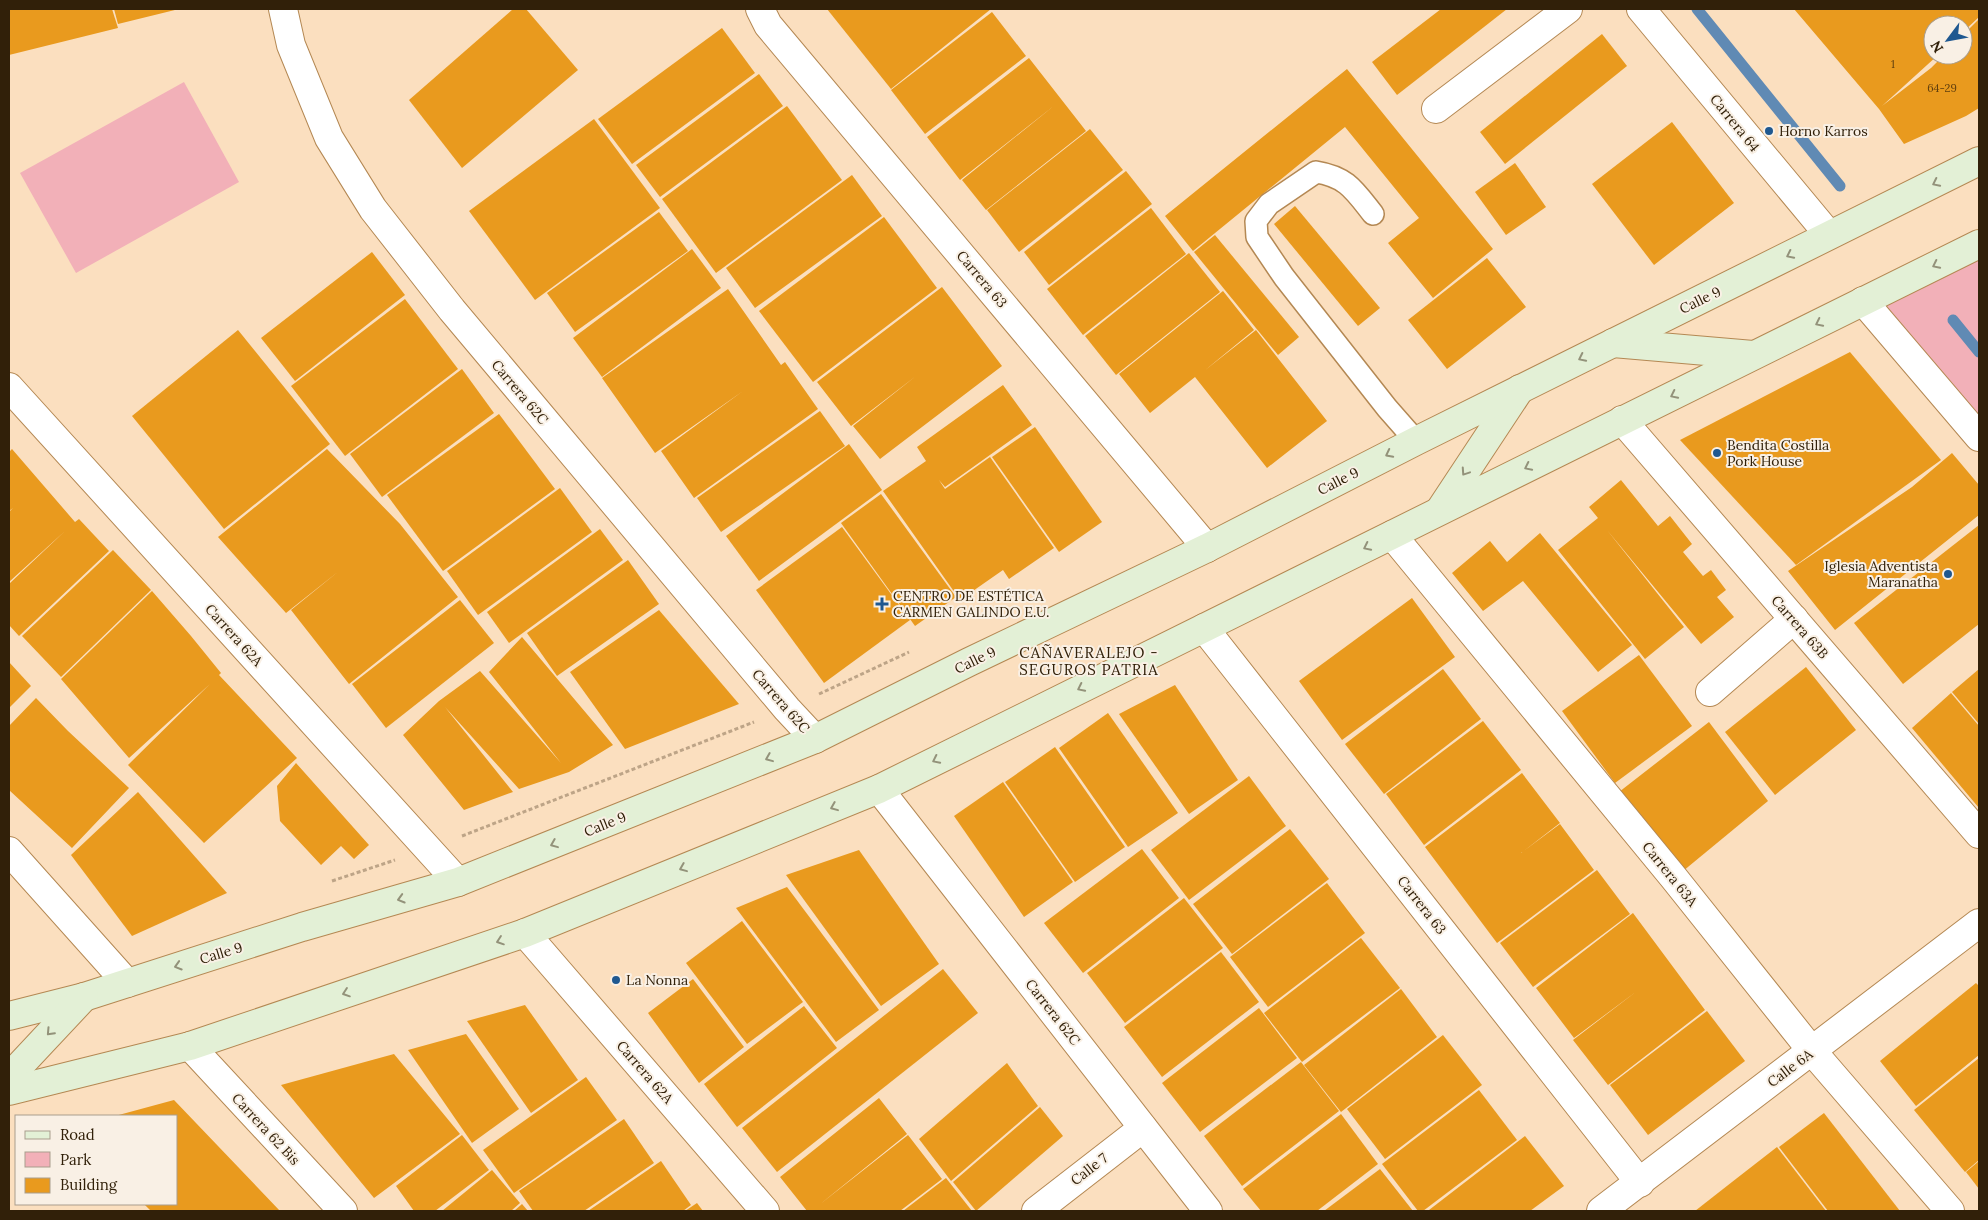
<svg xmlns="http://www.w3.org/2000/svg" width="1988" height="1220" font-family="Lora,serif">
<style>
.green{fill:#f2b0b8}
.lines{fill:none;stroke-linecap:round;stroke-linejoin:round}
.stream{stroke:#608ab4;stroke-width:11}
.building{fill:#e99a1e}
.lane-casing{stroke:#b48853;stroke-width:24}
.street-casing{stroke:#b48853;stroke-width:30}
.secondary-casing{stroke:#b48853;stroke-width:30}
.path{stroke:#bda487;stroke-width:3;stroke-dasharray:4 2.5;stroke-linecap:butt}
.lane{stroke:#fff;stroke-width:21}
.street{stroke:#fff;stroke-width:28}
.secondary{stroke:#e3f0d6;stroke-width:28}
.oneway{stroke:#93927a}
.poi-dot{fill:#1f5890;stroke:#f9f0e5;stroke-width:2}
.labels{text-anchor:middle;stroke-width:4;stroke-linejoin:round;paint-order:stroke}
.number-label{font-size:11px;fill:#5f3e0e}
.street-label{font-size:14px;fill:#312009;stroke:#f9f0e5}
.poi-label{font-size:14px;fill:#312009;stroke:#f9f0e5;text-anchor:start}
.neighbourhood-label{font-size:15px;letter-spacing:1px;fill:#312009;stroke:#f9f0e5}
</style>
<rect width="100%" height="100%" fill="#fbdfbf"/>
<g class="green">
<polygon points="184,82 239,182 76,273 20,173"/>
<polygon points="1979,244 1979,437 1863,301"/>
</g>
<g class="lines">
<g class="stream">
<polyline points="1697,9 1840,186"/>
<polyline points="1953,320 1979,352"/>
</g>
</g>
<g class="building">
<polygon points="12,9 112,9 118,28 9,55 9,10"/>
<polygon points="114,9 179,9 118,24"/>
<polygon points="513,9 526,9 578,70 462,168 409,100"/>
<polygon points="827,9 991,9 891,89"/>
<polygon points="1441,9 1507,9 1397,95 1372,62"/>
<polygon points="1794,9 1979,9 1979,17 1963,32 1963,25 1933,25 1933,55 1938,55 1882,106 1931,68 1944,55 1963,55 1963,35 1979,19 1979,108 1966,116 1904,144 1879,109"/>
<polygon points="992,12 1026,56 925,134 891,90"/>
<polygon points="722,28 755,73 632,164 598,119"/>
<polygon points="1602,34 1627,66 1505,164 1480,132"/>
<polygon points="1029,58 1086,131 986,210 962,180 1055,105 960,180 927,137"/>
<polygon points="1347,69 1493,249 1433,298 1388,243 1419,218 1345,127 1193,251 1165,216"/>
<polygon points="759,74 783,106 660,197 636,165"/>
<polygon points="787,106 842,180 716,273 662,199"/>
<polygon points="594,119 660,208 535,300 469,211"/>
<polygon points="1672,122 1734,203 1654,265 1592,184"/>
<polygon points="1090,129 1123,170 1019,252 987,210"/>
<polygon points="1515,163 1546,207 1506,235 1475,192"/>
<polygon points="1126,171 1152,204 1049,285 1024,252"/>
<polygon points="852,175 882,216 755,308 726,268"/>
<polygon points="1295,206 1380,308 1358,326 1274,224"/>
<polygon points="1151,208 1186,254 1083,335 1047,289"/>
<polygon points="659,212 688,251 575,332 547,293"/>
<polygon points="884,217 937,288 813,382 759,311"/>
<polygon points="1215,235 1299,337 1278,355 1194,252"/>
<polygon points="692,249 721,288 602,377 573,338"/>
<polygon points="372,252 405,295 295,381 261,338"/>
<polygon points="1189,253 1220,292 1116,375 1085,336"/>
<polygon points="1487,258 1526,307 1447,369 1408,320"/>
<polygon points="942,287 1002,366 880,459 853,426 916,376 851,426 817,382"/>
<polygon points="728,289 781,365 785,362 818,409 694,498 661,451 743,391 655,453 602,378"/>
<polygon points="1223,291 1254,330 1204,371 1256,330 1327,421 1267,468 1195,377 1150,413 1119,374"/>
<polygon points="405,299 458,369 345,456 291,386"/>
<polygon points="238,330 330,444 224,529 132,416"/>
<polygon points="1850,352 1941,460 1796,565 1680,440"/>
<polygon points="462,369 494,413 382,497 350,454"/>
<polygon points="1003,385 1032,425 945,487 939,480 945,489 990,457 1054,548 1009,579 1003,570 960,600 883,491 926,461 917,447"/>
<polygon points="820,411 845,446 721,532 697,498"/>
<polygon points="499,414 555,489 443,571 387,495"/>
<polygon points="1035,427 1102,522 1059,552 992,457"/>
<polygon points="849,444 882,490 759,581 726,536"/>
<polygon points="12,449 75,522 79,519 109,551 19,636 9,625 9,584 65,531 9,582 9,512 13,508 9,511 9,452"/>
<polygon points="327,449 400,524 458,597 349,684 291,610 339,571 286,613 218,537"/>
<polygon points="1952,453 1979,485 1979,515 1835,630 1788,571 1912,487"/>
<polygon points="1621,480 1658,526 1670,516 1692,544 1683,552 1703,576 1711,570 1726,590 1717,597 1734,617 1701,644 1607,530 1684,627 1645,659 1558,550 1598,518 1589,507"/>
<polygon points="560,488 592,532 478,615 447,571"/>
<polygon points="881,494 956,597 915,626 841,523"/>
<polygon points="1979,525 1979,624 1903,684 1854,623"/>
<polygon points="842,527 910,620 824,683 756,590"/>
<polygon points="600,529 623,560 509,643 487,612"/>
<polygon points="1540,533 1632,645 1598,672 1523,581 1483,611 1452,573 1490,541 1507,562"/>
<polygon points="113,550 151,590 61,677 22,636"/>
<polygon points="628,560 659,604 557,676 527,633"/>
<polygon points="152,591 191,636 221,673 219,675 297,758 204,843 128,765 210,684 129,758 61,679"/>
<polygon points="1412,598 1455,657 1342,740 1299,681"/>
<polygon points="460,600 494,643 386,728 352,684"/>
<polygon points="659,610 739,704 625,749 570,672"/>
<polygon points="522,637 613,745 569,772 519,789 445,707 513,792 464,810 403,735 439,701 480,671 561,763 489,672"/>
<polygon points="1639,655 1692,726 1615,783 1562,711"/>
<polygon points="9,662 31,686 9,708"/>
<polygon points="1806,667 1856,730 1775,795 1725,732"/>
<polygon points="1443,669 1481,719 1384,794 1345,744"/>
<polygon points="1979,669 1979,724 1952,692"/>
<polygon points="1175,685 1238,780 1189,814 1119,714"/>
<polygon points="1951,693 1979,726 1979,808 1912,728"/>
<polygon points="36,698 68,731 129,788 72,848 9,790 9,726"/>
<polygon points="1108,713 1178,813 1128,847 1059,748"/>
<polygon points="1483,721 1521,770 1424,845 1386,794"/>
<polygon points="1709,722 1768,801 1677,876 1619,792"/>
<polygon points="1055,747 1125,847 1075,882 1005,782"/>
<polygon points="296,763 369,845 354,859 341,846 321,865 280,821 277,786"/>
<polygon points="1522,773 1560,823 1521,853 1560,824 1594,870 1497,943 1425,847"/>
<polygon points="1249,776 1286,826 1189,900 1151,850"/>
<polygon points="1003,782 1073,882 1024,917 954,816"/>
<polygon points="138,792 227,893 132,936 71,855"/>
<polygon points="1290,829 1329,879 1232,954 1193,904"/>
<polygon points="1142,849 1179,898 1083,973 1044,923"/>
<polygon points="859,850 939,964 881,1006 786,875"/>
<polygon points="1597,870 1630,914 1533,987 1500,943"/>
<polygon points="1327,883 1365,933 1268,1007 1230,957"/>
<polygon points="787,887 879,1010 836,1042 736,908"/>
<polygon points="1184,898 1223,948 1125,1023 1087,973"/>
<polygon points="1633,913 1705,1010 1608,1085 1573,1040 1637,991 1574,1038 1536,988"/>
<polygon points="742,921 803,1002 747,1044 686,963"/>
<polygon points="1361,938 1400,988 1302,1062 1264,1013"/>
<polygon points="1221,952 1259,1002 1162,1077 1124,1027"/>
<polygon points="943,969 978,1013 777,1172 742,1128"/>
<polygon points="693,979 744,1047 699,1083 648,1013"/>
<polygon points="1976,983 1979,986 1979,1055 1916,1106 1880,1061"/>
<polygon points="1401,989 1437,1037 1341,1112 1304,1065"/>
<polygon points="525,1005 578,1080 531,1113 467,1021"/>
<polygon points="804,1006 837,1048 737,1127 704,1084"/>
<polygon points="1259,1008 1297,1058 1200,1132 1162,1083"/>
<polygon points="1707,1011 1745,1061 1648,1135 1610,1085"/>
<polygon points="466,1034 519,1109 472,1143 408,1050"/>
<polygon points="1443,1035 1482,1085 1385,1159 1347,1109"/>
<polygon points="394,1054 460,1134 374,1198 281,1085"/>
<polygon points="1979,1058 1979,1160 1965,1172 1914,1110"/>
<polygon points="1301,1062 1339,1111 1242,1186 1204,1136"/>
<polygon points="1007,1063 1038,1106 951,1181 919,1139"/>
<polygon points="586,1077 617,1120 514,1193 483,1150"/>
<polygon points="1479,1090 1517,1140 1423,1211 1418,1211 1382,1164"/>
<polygon points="879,1098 907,1134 819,1205 908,1135 942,1179 900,1211 807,1211 780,1177"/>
<polygon points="174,1100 280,1211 151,1211 144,1204 176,1204 176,1116 115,1116"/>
<polygon points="1040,1107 1063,1136 976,1211 953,1182"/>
<polygon points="1824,1113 1900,1211 1828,1211 1779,1147"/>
<polygon points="1341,1114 1378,1164 1317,1211 1261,1211 1243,1189"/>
<polygon points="624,1119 654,1163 584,1211 533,1211 519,1191"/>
<polygon points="462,1135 489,1170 435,1211 414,1211 396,1186"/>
<polygon points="1525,1136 1564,1186 1530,1211 1430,1211 1429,1210"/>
<polygon points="1777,1147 1826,1211 1695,1211 1732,1182"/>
<polygon points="661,1161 691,1205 683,1211 588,1211"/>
<polygon points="1979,1161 1979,1189 1966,1172"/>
<polygon points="1380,1169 1413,1211 1324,1211"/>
<polygon points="492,1170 520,1203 511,1211 442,1211"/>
<polygon points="946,1178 972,1211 903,1211"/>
<polygon points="697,1203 703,1211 685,1211"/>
<polygon points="522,1204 528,1211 514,1211"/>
</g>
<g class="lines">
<g class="lane-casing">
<path id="lane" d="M1373,214C1354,190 1347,177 1316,172L1269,204L1256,221L1257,237L1284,277L1387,408L1416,441"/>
</g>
<g class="street-casing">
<g id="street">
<polyline points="283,9 291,45 329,138 373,209 452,310 787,709 815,739"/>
<polyline points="760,9 768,25 1207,548"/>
<polyline points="1641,9 1829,235"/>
<polyline points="1436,109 1568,9"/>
<polyline points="1863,301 1979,437"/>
<polyline points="9,387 458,882"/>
<polyline points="1622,420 1979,834"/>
<polyline points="1392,535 1674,878 1812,1051 1950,1211"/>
<polyline points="1204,628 1640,1183"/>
<polyline points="1710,692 1794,619"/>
<polyline points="879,789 1208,1211"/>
<polyline points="9,851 127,983"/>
<polyline points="525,933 765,1211"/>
<polyline points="190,1046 343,1211"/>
<polyline points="1036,1211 1143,1128"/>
<polyline points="1601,1211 1979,923"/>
</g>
</g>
<g class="secondary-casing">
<g id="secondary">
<polyline points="1613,343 1753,355"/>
<polyline points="1440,510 1520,389"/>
<polyline points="9,1016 84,997 302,927 458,882 815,739 969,662 1207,548 1416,441 1979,161"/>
<polyline points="9,1077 84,997"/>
<polyline points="9,1091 190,1046 525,933 879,789 1979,244"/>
</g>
</g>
<g class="path">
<polyline points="819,694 909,652"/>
<polyline points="462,836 754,722"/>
<polyline points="332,881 395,860"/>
</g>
<use href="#lane" class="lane"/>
<use href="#street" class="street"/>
<use href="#secondary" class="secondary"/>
</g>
<defs><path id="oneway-chevron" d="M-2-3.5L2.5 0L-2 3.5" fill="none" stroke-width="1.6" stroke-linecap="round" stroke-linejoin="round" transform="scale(1.25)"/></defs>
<g class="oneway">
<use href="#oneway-chevron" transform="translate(1936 183) rotate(154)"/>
<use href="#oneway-chevron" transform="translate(1790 255) rotate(154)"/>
<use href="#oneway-chevron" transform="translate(1936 265) rotate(154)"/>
<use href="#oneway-chevron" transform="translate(1819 323) rotate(154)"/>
<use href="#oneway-chevron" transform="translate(1582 358) rotate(154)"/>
<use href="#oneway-chevron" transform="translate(1674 395) rotate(154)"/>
<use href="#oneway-chevron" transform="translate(1389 454) rotate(153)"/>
<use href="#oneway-chevron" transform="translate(1528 467) rotate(154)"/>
<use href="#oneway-chevron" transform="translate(1465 472) rotate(124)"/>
<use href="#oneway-chevron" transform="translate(1367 547) rotate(154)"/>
<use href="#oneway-chevron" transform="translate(1081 688) rotate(154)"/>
<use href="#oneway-chevron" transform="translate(769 758) rotate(158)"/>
<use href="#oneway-chevron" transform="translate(936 760) rotate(154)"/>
<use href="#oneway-chevron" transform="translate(834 807) rotate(158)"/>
<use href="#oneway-chevron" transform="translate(554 844) rotate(158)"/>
<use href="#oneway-chevron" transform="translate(683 868) rotate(158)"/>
<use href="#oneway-chevron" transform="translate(401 899) rotate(164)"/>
<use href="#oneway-chevron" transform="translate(500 941) rotate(161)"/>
<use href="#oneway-chevron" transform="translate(178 966) rotate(163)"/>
<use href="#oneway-chevron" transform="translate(346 993) rotate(161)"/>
<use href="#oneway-chevron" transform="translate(50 1032) rotate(133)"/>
</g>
<g class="poi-dot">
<circle cx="1769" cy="131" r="5"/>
<circle cx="1717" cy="453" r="5"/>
<circle cx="1948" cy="574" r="5"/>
<path d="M879.5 596.5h5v5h5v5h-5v5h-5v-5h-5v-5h5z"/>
<circle cx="616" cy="980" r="5"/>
</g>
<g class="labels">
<g class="number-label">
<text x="1893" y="68">1</text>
<text x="1942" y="92">64-29</text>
</g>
<g class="street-label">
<text transform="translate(1735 123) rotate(51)" y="5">Carrera 64</text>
<text transform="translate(982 279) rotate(50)" y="5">Carrera 63</text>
<text transform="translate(1700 300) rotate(-26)" y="5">Calle 9</text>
<text transform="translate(520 392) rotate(50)" y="5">Carrera 62C</text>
<text transform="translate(1338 481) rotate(-27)" y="5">Calle 9</text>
<text transform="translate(1800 627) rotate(49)" y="5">Carrera 63B</text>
<text transform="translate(234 635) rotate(48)" y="5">Carrera 62A</text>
<text transform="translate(975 660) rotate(-26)" y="5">Calle 9</text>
<text transform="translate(781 701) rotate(49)" y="5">Carrera 62C</text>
<text transform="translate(605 824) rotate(-22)" y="5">Calle 9</text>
<text transform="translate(1670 874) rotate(51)" y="5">Carrera 63A</text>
<text transform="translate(1422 905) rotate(52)" y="5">Carrera 63</text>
<text transform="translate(221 953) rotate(-17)" y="5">Calle 9</text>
<text transform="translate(1053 1012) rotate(52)" y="5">Carrera 62C</text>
<text transform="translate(1790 1068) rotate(-37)" y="5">Calle 6A</text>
<text transform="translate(645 1072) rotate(49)" y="5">Carrera 62A</text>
<text transform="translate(266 1129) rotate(47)" y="5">Carrera 62 Bis</text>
<text transform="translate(1089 1169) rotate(-38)" y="5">Calle 7</text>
</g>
<g class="poi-label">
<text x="1779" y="136">Horno Karros</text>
<text x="1727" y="450">Bendita Costilla<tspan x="1727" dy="16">Pork House</tspan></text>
<text x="1938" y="571" text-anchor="end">Iglesia Adventista<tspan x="1938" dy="16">Maranatha</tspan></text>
<text x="893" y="601">CENTRO DE ESTÉTICA<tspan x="893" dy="16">CARMEN GALINDO E.U.</tspan></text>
<text x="626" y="985">La Nonna</text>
</g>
<g class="neighbourhood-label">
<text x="1089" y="658">CAÑAVERALEJO -<tspan x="1089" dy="17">SEGUROS PATRIA</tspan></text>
</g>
</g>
<rect width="1988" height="1220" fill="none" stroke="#312009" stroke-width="20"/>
<rect x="15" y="1115" width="162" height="90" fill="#f9f0e5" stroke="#a99d8d"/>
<rect x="25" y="1131" width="25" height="8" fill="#e3f0d6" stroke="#a99d8d"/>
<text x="60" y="1140" font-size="15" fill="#312009">Road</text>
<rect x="25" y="1152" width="25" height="15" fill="#f2b0b8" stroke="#a99d8d"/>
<text x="60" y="1165" font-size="15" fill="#312009">Park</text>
<rect x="25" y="1178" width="25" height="15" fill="#e99a1e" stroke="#a99d8d"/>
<text x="60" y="1190" font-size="15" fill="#312009">Building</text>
<g transform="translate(1948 40) rotate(238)"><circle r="24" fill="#f9f0e5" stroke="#a99d8d"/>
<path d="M0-4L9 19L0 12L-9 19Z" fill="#1f5890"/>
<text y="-8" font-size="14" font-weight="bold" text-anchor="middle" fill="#312009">N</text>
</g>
</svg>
